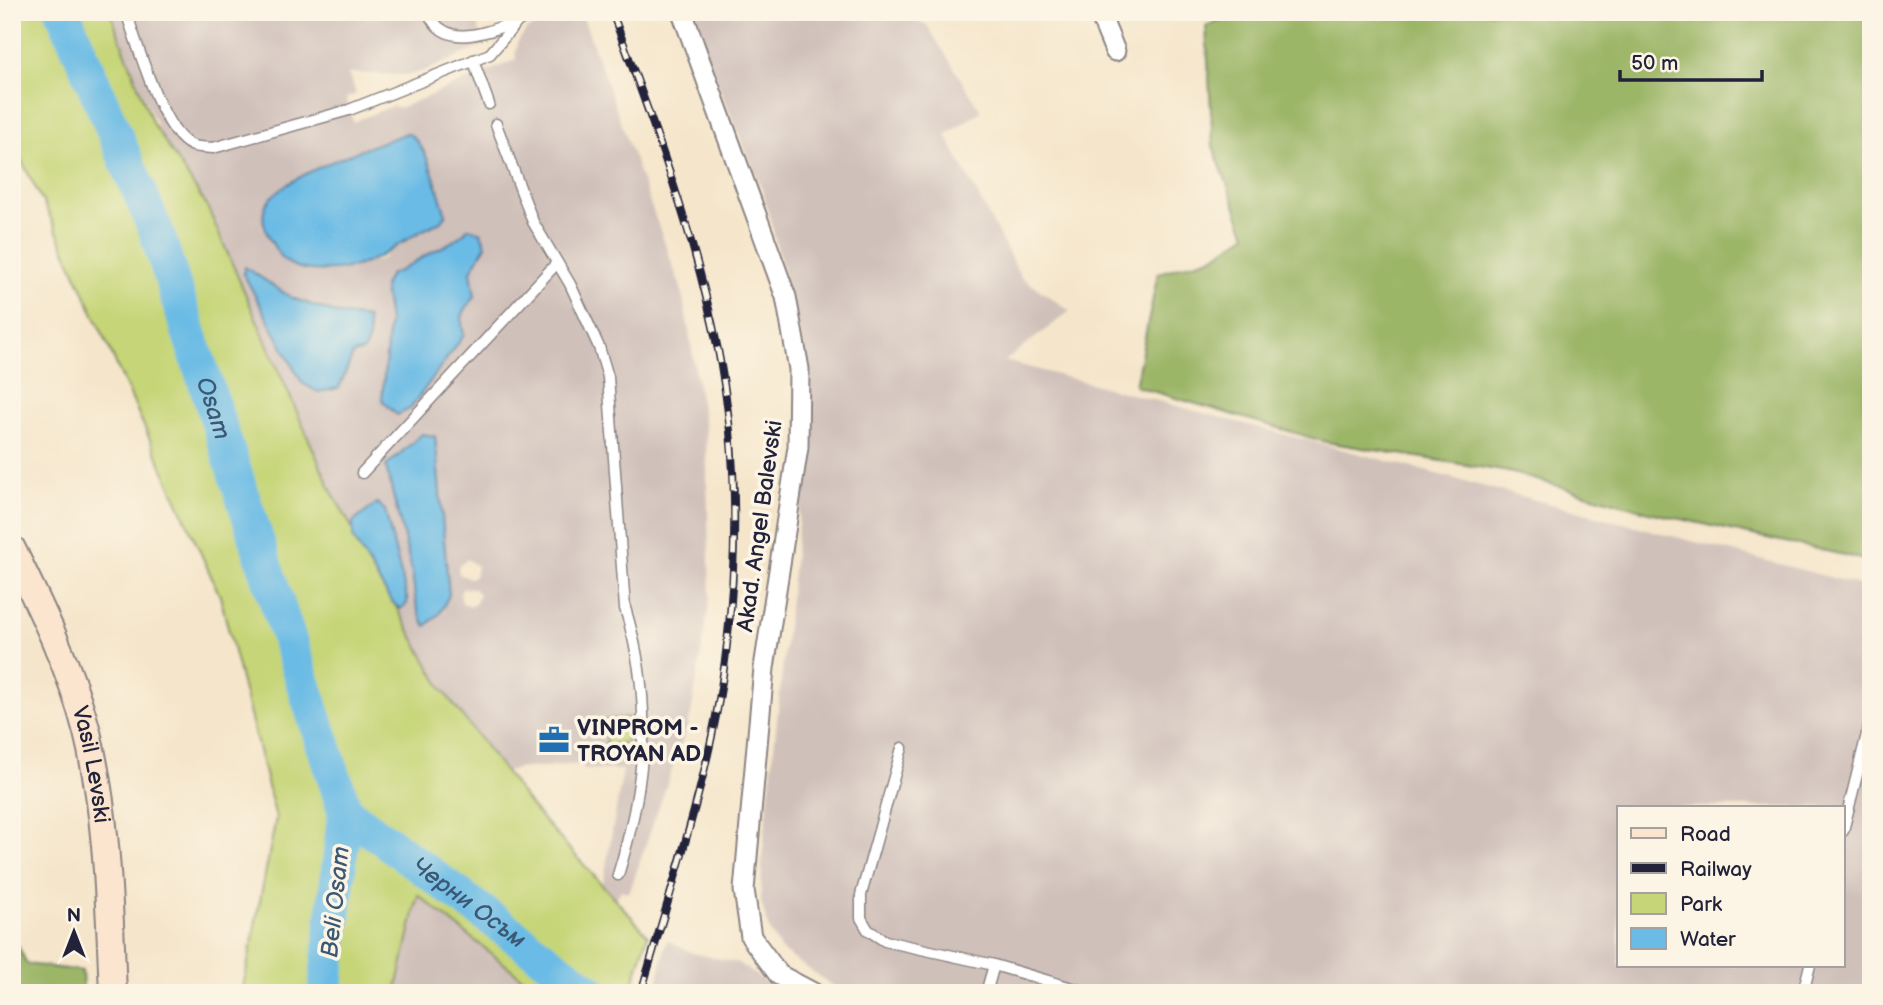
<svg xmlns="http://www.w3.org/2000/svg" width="1883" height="1005" font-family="'Balsamiq Sans',sans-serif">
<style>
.industrial{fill:#cfc0ba;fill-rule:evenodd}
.green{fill:#c6d577;stroke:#747c59;stroke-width:2}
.forest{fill:#9cb668;stroke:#5f6c52;stroke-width:2}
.water{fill:#6abbe5;stroke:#466e90;stroke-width:2}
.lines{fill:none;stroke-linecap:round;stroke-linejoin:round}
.river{stroke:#6abbe5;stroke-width:35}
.lane-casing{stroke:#8c8483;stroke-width:13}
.street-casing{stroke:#8c8483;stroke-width:23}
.secondary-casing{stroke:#8c8483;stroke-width:30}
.path{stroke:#8c8483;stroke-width:3.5;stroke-dasharray:2 5;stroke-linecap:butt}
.lane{stroke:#fff;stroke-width:10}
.street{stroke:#fff;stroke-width:19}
.secondary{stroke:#fbe5cf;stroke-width:26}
.rail-casing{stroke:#22223b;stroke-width:8}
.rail{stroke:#fcf5e5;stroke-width:5;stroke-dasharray:16;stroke-linecap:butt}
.labels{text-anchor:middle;stroke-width:7;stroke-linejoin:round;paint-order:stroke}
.street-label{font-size:23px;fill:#22223b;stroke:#fcf5e5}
.poi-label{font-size:23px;font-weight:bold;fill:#22223b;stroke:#fcf5e5;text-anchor:start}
.water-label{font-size:24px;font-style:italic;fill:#3b5876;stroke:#fcf5e5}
</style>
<rect width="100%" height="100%" fill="#fcf5e5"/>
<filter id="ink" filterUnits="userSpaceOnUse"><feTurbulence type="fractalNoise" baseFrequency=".0143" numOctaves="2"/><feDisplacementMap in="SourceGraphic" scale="14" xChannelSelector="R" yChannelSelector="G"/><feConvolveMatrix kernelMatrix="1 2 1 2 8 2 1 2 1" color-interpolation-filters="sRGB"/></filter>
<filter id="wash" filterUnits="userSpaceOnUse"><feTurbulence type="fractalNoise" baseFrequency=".00686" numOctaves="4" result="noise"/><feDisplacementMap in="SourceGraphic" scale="28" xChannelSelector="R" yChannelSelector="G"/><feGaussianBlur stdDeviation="1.57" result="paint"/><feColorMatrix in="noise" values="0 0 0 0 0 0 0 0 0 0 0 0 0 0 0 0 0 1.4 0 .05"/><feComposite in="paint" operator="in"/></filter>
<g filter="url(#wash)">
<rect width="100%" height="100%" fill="#f5e6cb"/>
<g class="industrial">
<path d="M106,12H499L476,21L484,45L430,69L409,75L349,73L356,94L346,98L353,122L392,106L400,108L515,60L517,43L526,30L570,12H581L682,291L706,434L710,596L691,715L629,893L621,890L611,909L484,768L349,553ZM265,219L441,222L399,243L382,259L347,269L309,271L281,257L262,227ZM469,228L481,254L471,271L474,285L461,323L383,385L387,365L389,322L384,287L389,275L406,270L423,257L457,241ZM245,267L292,298L338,314L367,318L369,338L364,351L353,354L339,388L302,383L243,273ZM422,434L413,594L412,575L386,467ZM467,559L477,566L475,576L470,578L460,575L458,570L459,565ZM464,588H473L479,594L476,603L472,606L462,603L460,592ZM625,747L623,763H607V750ZM582,764L584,769L623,770L603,883L593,884L500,775L514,769Z"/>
<path d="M687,12H903L927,25L981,111L946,135L1021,277L1070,311L1005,361L1871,588V993H843L781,950L769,930L761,902L762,858L800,507L810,377L763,191ZM1619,807H1843V965H1619Z"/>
<polygon points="417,894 541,993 396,993"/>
<polygon points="667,940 693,953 738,963 782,993 655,993"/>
</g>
<g class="green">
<polygon points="12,12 110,12 152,122 207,206 331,490 442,689 534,810 648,935 630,993 541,993 418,895 396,993 242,993 276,818 220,596 49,214 12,142"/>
<polygon points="628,717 626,742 606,745 605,720"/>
</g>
<g class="forest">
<polygon points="1237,12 1871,12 1871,561 1649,512 1509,472 1326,442 1135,386 1158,273 1211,258 1246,235 1213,146 1206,26"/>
<polygon points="12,934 27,964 82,971 83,993 12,993"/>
</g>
<g class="water">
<path d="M407,133C428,142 438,193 446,215L441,222C404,235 386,261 347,268C326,272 291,274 278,253C269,238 261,227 264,210C269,179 378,144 407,133Z"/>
<path d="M469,228L481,233L486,245L471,271L475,297C463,310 459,317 464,335L410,409L397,415L382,400L389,322L384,287L389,275C403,271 410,264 423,257C440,247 455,243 469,228Z"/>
<polygon points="245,267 292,298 338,314 367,318 369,338 364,351 353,354 339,388 318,392 302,383 243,273"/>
<path d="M422,434L435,436L449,595L440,613L426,626C414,610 415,592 412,573C405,538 394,502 386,466Z"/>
<polygon points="377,503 385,510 407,598 407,604 400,609 391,601 353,538 353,522"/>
</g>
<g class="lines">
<g class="river">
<path id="s1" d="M63,12L156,231L345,811L325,993"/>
<path id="s2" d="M345,811L592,993"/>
</g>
</g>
</g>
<g filter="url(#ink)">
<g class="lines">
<g class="lane-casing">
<g id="lane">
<path d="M126,12C137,42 162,133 191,145C197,148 207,147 213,148L349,110L490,54L518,21L535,12"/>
<path d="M428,12C445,51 486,32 515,22"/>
<polyline points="473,60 489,104"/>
<path d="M496,124L533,222L570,284L599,347L608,377L625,608C654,702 646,783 618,875"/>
<polyline points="362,473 557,263"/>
<polyline points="902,748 861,895 861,918 868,930 885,941 994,965 1089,993"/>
<polyline points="1843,831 1871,718"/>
<polyline points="986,993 994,965"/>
<polyline points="1803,993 1810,965"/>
</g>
</g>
<g class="street-casing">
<g id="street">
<polyline points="682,12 786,297 799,369 798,447 764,668 744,890 751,937 779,975 813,993"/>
<polyline points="1099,12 1115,51"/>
</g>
</g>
<g class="secondary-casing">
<g id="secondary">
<path id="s3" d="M12,549C41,608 71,669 87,732C108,817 109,906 113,993"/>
</g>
</g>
<polyline class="path" points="599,749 628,744"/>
<use href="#lane" class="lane"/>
<use href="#street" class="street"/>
<use href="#secondary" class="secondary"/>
<g class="rail-casing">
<path id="rail" d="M612,12C653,122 695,235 718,350C737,445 738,548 727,644C714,763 674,878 641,993"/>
</g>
<use href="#rail" class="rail"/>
</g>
</g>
<defs>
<g id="office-bare" transform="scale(2.415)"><path d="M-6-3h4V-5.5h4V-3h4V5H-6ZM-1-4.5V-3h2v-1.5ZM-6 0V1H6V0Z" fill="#1f6fb2" stroke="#fcf5e5" stroke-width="2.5" paint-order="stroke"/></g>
</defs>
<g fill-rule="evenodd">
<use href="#office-bare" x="554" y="740"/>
</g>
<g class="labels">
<g class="street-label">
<text transform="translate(759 526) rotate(-82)" y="8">Akad. Angel Balevski</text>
<text dy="8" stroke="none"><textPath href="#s3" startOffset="231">Vasil Levski</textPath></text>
</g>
<g class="poi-label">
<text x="577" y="735">VINPROM -<tspan x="577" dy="26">TROYAN AD</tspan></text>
</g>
<g class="water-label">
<text dy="8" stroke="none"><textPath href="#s1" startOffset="424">Osam</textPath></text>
<text transform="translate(335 902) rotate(-84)" y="8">Beli Osam</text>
<text dy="8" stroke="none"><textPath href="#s2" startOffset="154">Черни Осъм</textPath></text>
</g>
</g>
<rect width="1883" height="1005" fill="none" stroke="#fcf5e5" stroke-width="42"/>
<rect x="1617" y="806" width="228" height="161" fill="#fcf5e5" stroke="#a5a1a1" stroke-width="2"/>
<rect x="1631" y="828" width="35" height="10" fill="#fbe5cf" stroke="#a5a1a1" stroke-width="2"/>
<text x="1680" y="841" font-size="21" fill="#22223b">Road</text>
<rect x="1631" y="863" width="35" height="10" fill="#22223b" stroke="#a5a1a1" stroke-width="2"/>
<text x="1680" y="876" font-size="21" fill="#22223b">Railway</text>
<rect x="1631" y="893" width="35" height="21" fill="#c6d577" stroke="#a5a1a1" stroke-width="2"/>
<text x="1680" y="911" font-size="21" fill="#22223b">Park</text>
<rect x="1631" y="928" width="35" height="21" fill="#6abbe5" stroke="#a5a1a1" stroke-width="2"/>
<text x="1680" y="946" font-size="21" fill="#22223b">Water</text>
<g transform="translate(74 932)" stroke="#fcf5e5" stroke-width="5" paint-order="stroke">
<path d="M0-5L12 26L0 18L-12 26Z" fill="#22223b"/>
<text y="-10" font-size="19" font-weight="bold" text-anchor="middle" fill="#22223b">N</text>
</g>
<path d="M1620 70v10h142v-10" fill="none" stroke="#22223b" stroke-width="3.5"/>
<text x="1631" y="70" font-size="21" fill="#22223b" stroke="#fcf5e5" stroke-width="5" paint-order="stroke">50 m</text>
</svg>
